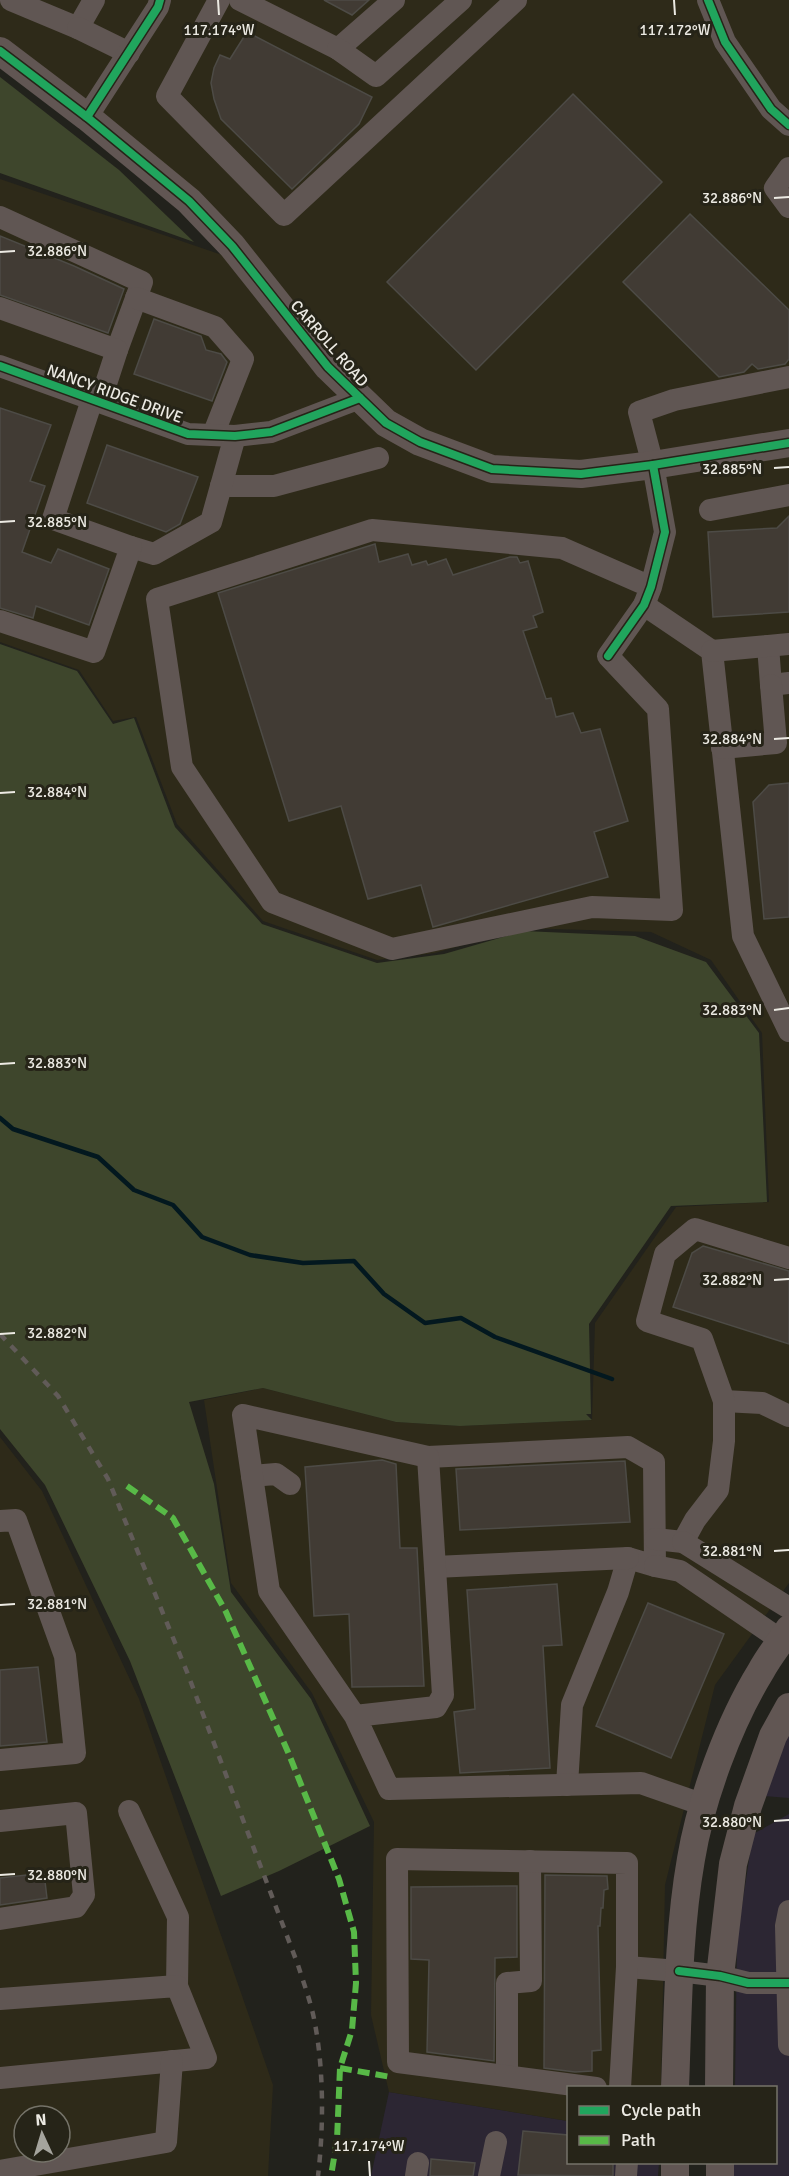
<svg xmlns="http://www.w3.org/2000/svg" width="789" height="2176" font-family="Signika,sans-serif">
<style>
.commercial{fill:#2c2633}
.built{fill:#2e2a19;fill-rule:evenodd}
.green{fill:#3e462c}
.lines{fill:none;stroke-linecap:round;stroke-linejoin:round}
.stream{stroke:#03181f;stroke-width:4.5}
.building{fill:#413b34;stroke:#4d4b46;stroke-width:1.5}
.minor{stroke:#605653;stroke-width:22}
.major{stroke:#615653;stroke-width:28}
.rail{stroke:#615b58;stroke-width:4.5;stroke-dasharray:8 8;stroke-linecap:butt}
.quiet{stroke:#58b947;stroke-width:6;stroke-dasharray:12 6;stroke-linecap:butt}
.cycleway-casing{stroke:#262418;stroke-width:11}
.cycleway{stroke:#20a55d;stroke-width:8}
.ticks{fill:none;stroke:#eceae3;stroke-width:2}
.labels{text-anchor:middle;stroke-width:6;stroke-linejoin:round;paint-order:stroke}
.street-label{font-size:16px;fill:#eceae3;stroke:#262418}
.ticks-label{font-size:15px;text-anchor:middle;fill:#eceae3;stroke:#262418;stroke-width:6;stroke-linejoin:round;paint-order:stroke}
</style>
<rect width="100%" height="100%" fill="#22221c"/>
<g class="commercial">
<polygon points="789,1726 789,1798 764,1796"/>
<polygon points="789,1814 789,2176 733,2176 734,2163 776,2162 776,2088 735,2087 737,1938 753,1834"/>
<polygon points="389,2092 568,2121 568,2162 659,2163 658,2176 371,2176"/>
</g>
<g class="built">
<polygon points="0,0 789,0 789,1583 715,1685 665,1885 661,2087 568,2088 568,2121 389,2092 371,2015 374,1822 312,1693 231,1583 204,1400 263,1388 396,1422 460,1426 592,1420 595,1323 676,1207 769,1202 762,1033 711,960 651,932 522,928 435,953 377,960 263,921 177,824 136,717 113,721 79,670 0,642 0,179 263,269 0,46"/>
<path d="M0,1437L42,1491L139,1699L273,2085L268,2176H0ZM24,2116H60V2152H24Z"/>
</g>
<g class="green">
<polygon points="0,77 119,170 194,242 0,173"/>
<polygon points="0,644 77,671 113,724 134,718 175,827 262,924 377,963 444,954 524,931 635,936 706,962 759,1033 767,1202 671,1206 589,1324 591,1414 586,1414 592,1420 460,1426 396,1422 263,1388 189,1402 214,1484 231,1592 311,1699 370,1826 279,1871 221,1896 130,1661 45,1485 0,1429"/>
</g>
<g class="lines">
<polyline class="stream" points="0,1118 13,1129 98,1157 134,1190 173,1205 202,1237 250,1255 303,1263 354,1261 384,1294 425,1323 461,1318 495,1337 612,1379"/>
</g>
<g class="building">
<polygon points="324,0 369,0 352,15"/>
<polygon points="247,32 372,97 359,124 292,189 221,119 214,99 211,83 214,68 220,55 230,59"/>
<polygon points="573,94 662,182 476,370 387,282"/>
<polygon points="690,214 789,310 789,359 785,364 758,369 752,364 744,372 719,377 623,282"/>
<polygon points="0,236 74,266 124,289 108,333 0,295"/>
<polygon points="154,319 201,336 206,350 221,354 227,362 212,401 134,374"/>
<polygon points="0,408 51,425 30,481 45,486 22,552 51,563 58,549 109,569 89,625 36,606 33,618 0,608"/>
<polygon points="107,445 198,477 180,524 166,532 87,503"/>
<polygon points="789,516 789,612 713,617 708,532 777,528"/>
<polygon points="375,544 379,562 408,554 412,565 426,561 428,565 446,559 453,575 510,557 517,557 520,563 528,561 543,612 533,616 537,627 523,631 546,699 551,698 556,717 573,713 581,733 600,729 628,821 594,832 608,877 433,927 421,885 368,899 341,806 289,821 218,593"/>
<polygon points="789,783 789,917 764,919 753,802 769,785"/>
<polygon points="703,1246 789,1271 789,1344 673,1307 692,1253"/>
<polygon points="382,1460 396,1464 400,1548 417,1548 424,1686 352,1687 349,1614 314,1616 305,1467"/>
<polygon points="625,1461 630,1522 460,1530 456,1469"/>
<polygon points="557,1584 562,1645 543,1646 550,1768 460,1773 454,1712 475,1709 467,1590"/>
<polygon points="648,1603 724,1634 671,1758 596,1726"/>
<polygon points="38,1667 47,1742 0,1746 0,1670"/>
<polygon points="44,1873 47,1898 0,1905 0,1878"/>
<polygon points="545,1875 607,1876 608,1889 604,1890 603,1908 601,1908 600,1926 598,1926 601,2050 592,2051 592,2071 575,2072 544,2068"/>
<polygon points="517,1886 517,1957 495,1958 494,2061 427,2052 429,1960 411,1959 411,1887"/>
<polygon points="523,2131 568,2135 568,2163 613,2163 613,2176 518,2175"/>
<polygon points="431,2159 475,2163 473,2176 430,2176"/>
</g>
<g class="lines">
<g class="minor">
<polyline points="11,0 78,28 94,0"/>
<polyline points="219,0 167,96 284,215 516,0"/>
<polyline points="240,0 338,49 394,0"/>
<polyline points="708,0 725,42 771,109 789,125"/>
<polyline points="78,28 129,53"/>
<polyline points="338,49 376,76 461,0"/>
<polyline points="87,117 158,7 160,0"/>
<polyline points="789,168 775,188 789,207"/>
<polyline points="0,217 142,282 117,350"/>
<polyline points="136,298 215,327 243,359 213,435"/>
<polyline points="0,308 117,350 100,402"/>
<polyline points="0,366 188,434 235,436 271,432 360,398"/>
<polyline points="221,486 274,486 378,458"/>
<polyline points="710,510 789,495"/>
<polyline points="131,547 154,554 211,522 235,436"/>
<polyline points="651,587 562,548 372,530 157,599 182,767 272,902 392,949 592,907 672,910 658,709 608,656 644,605 651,587 665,532 653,465 639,412 674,400 789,377"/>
<polyline points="644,605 712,651 743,936 789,1031"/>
<polyline points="0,621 94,652 131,547 53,519 92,400"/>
<polyline points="768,646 771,685 789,683"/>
<polyline points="712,651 789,644"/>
<polyline points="722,748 776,743 771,685"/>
<polyline points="724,1401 762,1403 789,1416"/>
<polyline points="428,1457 628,1447 654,1462 655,1566 628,1558 618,1592 572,1705 567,1785"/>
<polyline points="252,1476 276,1474 290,1484"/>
<polyline points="0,1521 16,1520 65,1656 75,1753 0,1760"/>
<polyline points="655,1539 683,1542 695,1520 718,1490 724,1441 724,1401 702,1339 647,1321 665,1254 695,1229 789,1258"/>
<polyline points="683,1542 789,1608"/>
<polyline points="655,1566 680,1571 781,1640"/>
<polyline points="435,1567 628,1558"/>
<polyline points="355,1716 269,1591 243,1415 428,1457 443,1695 436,1707 355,1716 389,1789 641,1783 704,1805"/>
<polyline points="129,1811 178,1917 177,1986"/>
<polyline points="0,1821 76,1813 84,1895 76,1907 0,1919"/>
<polyline points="789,1911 786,1926 789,2045"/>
<polyline points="627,1967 679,1971 720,1976 748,1983 789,1983"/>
<polyline points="0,1999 177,1986 206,2058 0,2078"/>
<polyline points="507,2076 507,1983 531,1981 530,1861"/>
<polyline points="596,2088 398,2062 397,1859 627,1863 627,1967 620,2088"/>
<polyline points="0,2171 166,2142 172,2061"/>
<polyline points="416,2176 418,2163"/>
<polyline points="489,2176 496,2142"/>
<polyline points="626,2176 627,2162"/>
</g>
<g class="major">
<polyline points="0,51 87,117 189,201 232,246 328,367 386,423 420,442 492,469 581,474 653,465 789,443"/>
<path d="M675,2088C678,2012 678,1933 691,1859C701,1799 729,1723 761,1671C769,1656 780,1643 789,1629"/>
<polyline points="719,2088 720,1976 733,1864 748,1806 773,1736 789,1707"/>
<polyline points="675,2162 675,2176"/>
<polyline points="720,2162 720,2176"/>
</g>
<path class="rail" d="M0,1334L58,1396L108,1479L187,1672L298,1965C303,1981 309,1997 313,2014C324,2064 324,2125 318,2176"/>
<g class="quiet">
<polyline points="127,1486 173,1518 226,1612 288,1752 339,1879 354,1932 356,1983 352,2030 340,2068 337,2140 331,2176"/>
<polyline points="340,2068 391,2077"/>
</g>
<g class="cycleway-casing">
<g id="cycleway">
<polyline points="708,0 725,42 771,109 789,125"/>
<polyline points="0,51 87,117 189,201 232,246 328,367 386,423 420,442 492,469 581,474 653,465 789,443"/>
<polyline points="87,117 158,7 160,0"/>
<polyline points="0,366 188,434 235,436 271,432 360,398"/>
<polyline points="608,656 644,605 651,587 665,532 653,465"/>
<polyline points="679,1971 720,1976 748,1983 789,1983"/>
</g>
</g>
<use href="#cycleway" class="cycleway"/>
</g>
<path class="ticks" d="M218,0L219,15M674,0L675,15M774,198L789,197M0,252L15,251M774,468L789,467M0,522L15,521M774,739L789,738M0,793L15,792M774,1010L789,1008M0,1064L15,1063M774,1280L789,1279M0,1334L15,1333M774,1551L789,1550M0,1605L15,1604M774,1821L789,1820M0,1875L15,1874M369,2161L370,2176"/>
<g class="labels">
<g class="street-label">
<text transform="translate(330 343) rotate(49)" y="6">CARROLL ROAD</text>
<text transform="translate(115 393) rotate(20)" y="6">NANCY RIDGE DRIVE</text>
</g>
</g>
<g class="ticks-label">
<text x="219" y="35">117.174°W</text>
<text x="675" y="35">117.172°W</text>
<text x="732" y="203">32.886°N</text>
<text x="57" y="256">32.886°N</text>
<text x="732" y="474">32.885°N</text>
<text x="57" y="527">32.885°N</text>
<text x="732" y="744">32.884°N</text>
<text x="57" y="797">32.884°N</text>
<text x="732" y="1015">32.883°N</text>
<text x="57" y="1068">32.883°N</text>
<text x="732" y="1285">32.882°N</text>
<text x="57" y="1338">32.882°N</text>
<text x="732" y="1556">32.881°N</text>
<text x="57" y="1609">32.881°N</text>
<text x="732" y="1827">32.880°N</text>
<text x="57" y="1880">32.880°N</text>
<text x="369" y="2151">117.174°W</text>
</g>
<rect x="567" y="2086" width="210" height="78" fill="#262418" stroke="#757369" stroke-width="1.5"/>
<rect x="579" y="2106" width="30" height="9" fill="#20a55d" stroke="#757369" stroke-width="1.5"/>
<text x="621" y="2116" font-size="18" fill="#eceae3">Cycle path</text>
<rect x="579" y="2136" width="30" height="9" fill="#58b947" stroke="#757369" stroke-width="1.5"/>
<text x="621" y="2146" font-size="18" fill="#eceae3">Path</text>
<g transform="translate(42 2134) rotate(356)"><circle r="28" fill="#262418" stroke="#757369" stroke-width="1.5"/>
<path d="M0-4.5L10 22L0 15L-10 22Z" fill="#a5a49d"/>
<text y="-9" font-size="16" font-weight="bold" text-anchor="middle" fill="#eceae3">N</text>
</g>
</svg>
